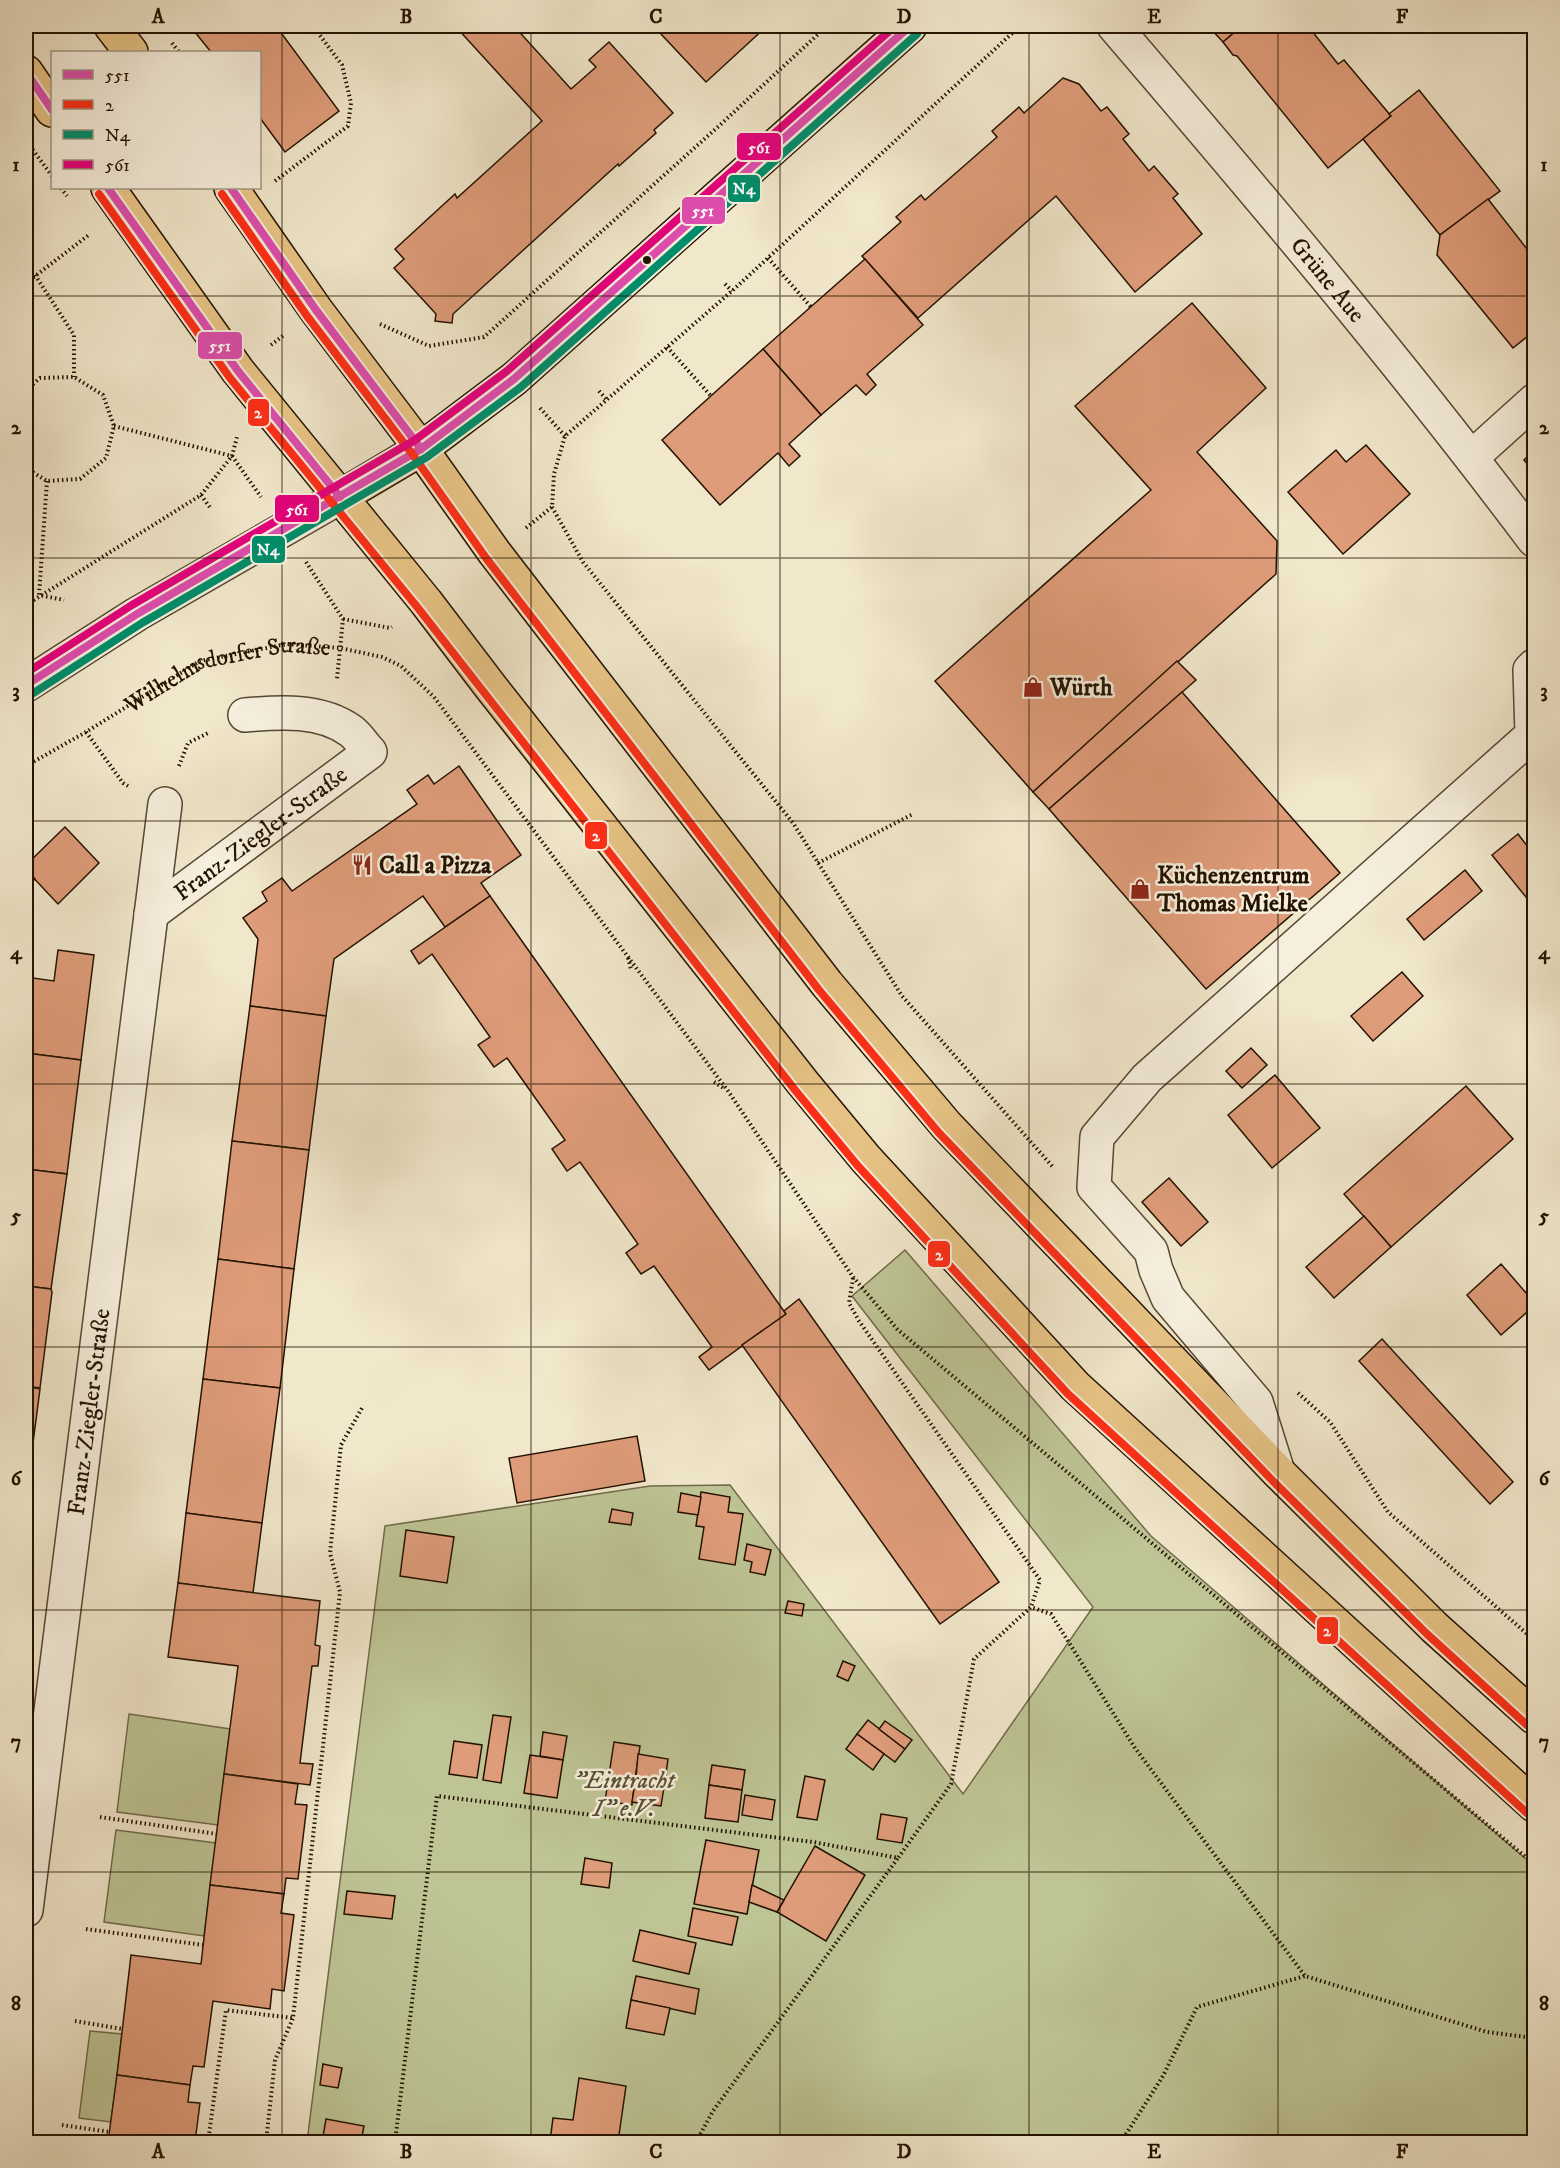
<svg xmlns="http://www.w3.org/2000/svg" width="1560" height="2168" font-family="'IM FELL DW Pica',serif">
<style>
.green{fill:#bec494;stroke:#706b4a;stroke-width:1.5}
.building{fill:#df9c7a;stroke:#231200;stroke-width:1.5}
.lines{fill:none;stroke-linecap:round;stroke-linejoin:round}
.minor-casing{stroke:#564733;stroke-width:36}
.major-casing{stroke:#231200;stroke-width:36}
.path{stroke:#231200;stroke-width:4;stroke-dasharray:1.5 3;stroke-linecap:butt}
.minor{stroke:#f6efdd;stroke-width:33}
.major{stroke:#e8c486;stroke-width:33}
.bus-1-casing{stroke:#f6efdd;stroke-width:12}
.bus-2-casing{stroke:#f6efdd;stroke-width:12}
.bus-3-casing{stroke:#f6efdd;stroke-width:12}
.bus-4-casing{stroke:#f6efdd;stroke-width:12}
.bus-1{stroke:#dd4dae;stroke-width:8}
.bus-2{stroke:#ff2e17;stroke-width:8}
.bus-3{stroke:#008d6a;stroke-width:8}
.bus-4{stroke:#e5007d;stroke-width:8}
.grid{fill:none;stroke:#231200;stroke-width:1.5;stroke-opacity:0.55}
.bus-dot{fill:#231200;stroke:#f6efdd;stroke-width:2}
.labels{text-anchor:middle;stroke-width:5;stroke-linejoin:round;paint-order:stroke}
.street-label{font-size:24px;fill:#231200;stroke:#f6efdd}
.poi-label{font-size:24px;font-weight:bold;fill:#231200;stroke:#f6efdd;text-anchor:start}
.park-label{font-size:24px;font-style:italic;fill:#595034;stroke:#f6efdd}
.line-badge{stroke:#f6efdd;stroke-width:2}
.badge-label{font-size:16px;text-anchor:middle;font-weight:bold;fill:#fff}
.neatline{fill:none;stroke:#231200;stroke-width:2}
.grid-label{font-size:20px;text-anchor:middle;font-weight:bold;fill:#231200}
</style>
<rect width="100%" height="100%" fill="#f1e7cb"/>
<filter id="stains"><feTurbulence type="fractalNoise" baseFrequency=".00333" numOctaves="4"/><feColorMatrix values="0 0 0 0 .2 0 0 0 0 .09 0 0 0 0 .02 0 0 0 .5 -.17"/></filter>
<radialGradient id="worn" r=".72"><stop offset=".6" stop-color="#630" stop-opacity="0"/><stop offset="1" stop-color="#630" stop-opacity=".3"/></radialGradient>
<g class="green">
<polygon points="905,1250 1151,1536 1534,1866 1534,2142 307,2142 385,1526 650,1486 730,1485 963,1794 1093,1607 852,1296"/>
<polygon points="129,1714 230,1729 218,1825 117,1812"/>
<polygon points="116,1830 216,1843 204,1936 104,1922"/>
<polygon points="90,2031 122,2034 111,2122 79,2118"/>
</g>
<g class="building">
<polygon points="190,26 276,26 339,111 285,152 260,118 260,52 211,52"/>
<polygon points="458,26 514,26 571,89 596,67 589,60 609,42 673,113 654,130 656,133 619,166 618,164 453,314 452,323 435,321 436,314 394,268 404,259 395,249 455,194 457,198 542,121 456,27"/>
<polygon points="670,26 767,26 706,82 661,34"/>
<polygon points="1208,26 1242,26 1223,42"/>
<polygon points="1242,26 1293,26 1295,28 1298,26 1308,26 1338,64 1344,60 1391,116 1328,168 1237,56 1233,55 1223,42"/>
<polygon points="1063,78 1079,84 1101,111 1107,107 1129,134 1123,139 1149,171 1154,166 1178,194 1173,198 1202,234 1135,292 1056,196 918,318 862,256 901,222 896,217 921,195 925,200 997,137 992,131 1019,107 1024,113"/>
<polygon points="1419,90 1500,191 1440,235 1363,139 1391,116 1389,114"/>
<polygon points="1488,199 1534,258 1534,331 1513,348 1437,255 1440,235"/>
<polygon points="865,259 923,325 867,374 876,385 866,395 856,385 821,415 763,349"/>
<polygon points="1192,303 1266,388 1197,452 1277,541 1276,574 1033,792 935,681 1151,490 1075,406"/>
<polygon points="763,349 821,415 789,444 800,456 789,466 778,453 720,505 662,440"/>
<polygon points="1366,445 1410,494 1343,554 1288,492 1336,450 1346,462"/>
<polygon points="1534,450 1534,472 1524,460"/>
<polygon points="1177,661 1196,680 1049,809 1033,792"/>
<polygon points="1182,692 1340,873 1206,989 1049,809"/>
<polygon points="459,766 521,855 481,883 490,896 445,927 423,896 334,959 326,1016 250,1006 258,939 243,918 267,901 262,892 282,878 292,891 417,804 407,790 428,775 434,784"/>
<polygon points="65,827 99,863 58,904 26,870 26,865"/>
<polygon points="1518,834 1534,855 1534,907 1492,855"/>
<polygon points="26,870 35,879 28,885 26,882"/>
<polygon points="1465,870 1482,891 1424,940 1407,919"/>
<polygon points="490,896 786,1314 709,1370 699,1357 712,1347 654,1266 641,1274 626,1253 638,1244 580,1162 567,1171 552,1149 565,1140 507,1058 494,1067 478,1045 490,1037 432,954 419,964 411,951"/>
<polygon points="58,950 94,955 81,1060 26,1053 26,977 54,981"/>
<polygon points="1402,972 1423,996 1373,1041 1351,1016"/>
<polygon points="250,1006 326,1016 309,1150 232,1141"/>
<polygon points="1251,1048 1267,1065 1242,1088 1226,1071"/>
<polygon points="26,1053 81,1060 67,1174 26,1169"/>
<polygon points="1275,1075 1320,1128 1272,1168 1228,1115"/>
<polygon points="1466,1086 1513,1139 1391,1247 1344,1194"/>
<polygon points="232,1141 309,1150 294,1269 218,1259"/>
<polygon points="26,1169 67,1174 51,1289 26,1286"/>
<polygon points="1169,1178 1208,1222 1181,1246 1142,1202"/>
<polygon points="1364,1216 1391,1247 1334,1298 1306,1267"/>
<polygon points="218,1259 294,1269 280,1388 203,1379"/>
<polygon points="1501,1264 1534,1302 1534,1306 1501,1335 1467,1295"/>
<polygon points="26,1286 51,1289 52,1292 40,1388 26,1386"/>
<polygon points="799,1299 999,1582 940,1624 742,1345 786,1314 784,1311"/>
<polygon points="1382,1339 1513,1482 1490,1504 1359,1361"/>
<polygon points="203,1379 280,1388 262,1523 186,1513"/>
<polygon points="26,1386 40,1389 26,1497"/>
<polygon points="637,1436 645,1481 517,1503 509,1458"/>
<polygon points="701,1492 730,1497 728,1512 743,1514 735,1565 699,1559 704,1527 696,1526"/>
<polygon points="681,1493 701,1497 698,1515 678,1512"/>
<polygon points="612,1509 633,1513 631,1525 609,1522"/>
<polygon points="186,1513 262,1523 253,1593 178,1583"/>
<polygon points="406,1530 454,1537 447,1583 400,1576"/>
<polygon points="747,1544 771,1550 765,1575 750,1572 752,1562 744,1560"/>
<polygon points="178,1583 320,1601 315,1645 320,1646 318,1666 312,1666 300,1763 313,1764 310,1785 224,1774 238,1666 168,1657"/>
<polygon points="788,1601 804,1604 802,1616 785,1613"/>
<polygon points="843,1661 855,1666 848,1681 837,1676"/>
<polygon points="493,1715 511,1717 501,1783 483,1780"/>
<polygon points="868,1720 905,1749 895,1762 857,1734"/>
<polygon points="885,1721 912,1740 905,1749 879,1729"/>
<polygon points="543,1732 567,1736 563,1760 540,1756"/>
<polygon points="857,1734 884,1754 873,1770 846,1749"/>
<polygon points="454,1741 482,1745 477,1778 449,1774"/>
<polygon points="614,1742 640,1746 635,1779 609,1775"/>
<polygon points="638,1754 668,1759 665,1781 636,1777"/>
<polygon points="530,1755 563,1760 557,1798 524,1793"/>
<polygon points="712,1765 745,1770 742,1790 709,1785"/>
<polygon points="224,1774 298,1784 295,1804 307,1805 298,1879 286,1878 284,1894 210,1885"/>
<polygon points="609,1775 635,1779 632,1805 605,1801"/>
<polygon points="805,1776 825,1780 817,1820 797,1817"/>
<polygon points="636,1777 665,1781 661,1806 632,1802"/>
<polygon points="709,1785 742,1790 738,1822 705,1818"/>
<polygon points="745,1795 775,1800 772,1820 742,1815"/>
<polygon points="881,1814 907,1818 902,1843 877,1839"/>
<polygon points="706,1840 759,1850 747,1914 694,1904"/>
<polygon points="815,1846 865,1875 826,1941 777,1912"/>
<polygon points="585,1858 612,1863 609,1888 581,1884"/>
<polygon points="210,1885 284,1894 281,1913 294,1915 284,1991 272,1989 270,2009 213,2001 204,2067 193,2066 190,2085 117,2075 131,1955 201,1964"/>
<polygon points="752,1885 784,1900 777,1912 749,1902"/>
<polygon points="347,1891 395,1896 392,1919 344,1914"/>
<polygon points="693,1908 738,1917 732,1945 688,1936"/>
<polygon points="640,1930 696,1943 689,1974 633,1961"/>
<polygon points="636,1976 699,1989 695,2014 631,2000"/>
<polygon points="631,2000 670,2008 664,2035 626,2028"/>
<polygon points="323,2064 342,2068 338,2088 320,2085"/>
<polygon points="117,2075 190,2085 188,2102 200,2103 195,2142 108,2142"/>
<polygon points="579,2078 626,2086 618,2142 582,2137 582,2142 550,2141 553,2118 573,2120"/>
<polygon points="326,2119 364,2126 361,2142 322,2142"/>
</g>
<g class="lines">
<g class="minor-casing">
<g id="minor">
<path id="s2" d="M1114,26C1258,194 1401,363 1534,540"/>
<polyline points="1472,457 1534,401"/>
<polyline points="26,685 137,614 340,497"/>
<path id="s3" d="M151,914L370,752C364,746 358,736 351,731C321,709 280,712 245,715"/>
<polyline points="1278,1472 1256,1402 1168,1298 1156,1270 1151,1251 1094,1187 1097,1137 1147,1078 1532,735 1530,670 1534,666"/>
<path id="s4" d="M26,1910L165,804"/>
</g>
</g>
<g class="major-casing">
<g id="major">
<polyline points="111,26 131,52"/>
<polyline points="26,72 52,110"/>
<polyline points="108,188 238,371 426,602 490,686 803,1083 866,1159 1075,1386 1534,1805"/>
<polyline points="231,188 316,310 421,449 494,552 827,984 947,1126 1278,1472 1434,1627 1534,1717"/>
<polyline points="340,497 421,449 514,379 910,26"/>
</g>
</g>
<g class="path">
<polyline points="172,43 179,52"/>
<polyline points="30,146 52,176"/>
<polyline points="26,152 32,148"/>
<polyline points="275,181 348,126 351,103 342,65 313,26"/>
<polyline points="61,188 67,196"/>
<polyline points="768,258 811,307"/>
<polyline points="35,275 74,335 74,377"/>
<polyline points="26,283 90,234"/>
<polyline points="725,284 732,291"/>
<polyline points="380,324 429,346 484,337 720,125 827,26"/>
<polyline points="271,345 284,335"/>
<polyline points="667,347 711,396"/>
<polyline points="26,390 40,378 74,377 103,395 114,426 106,458 80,479 47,481 26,468"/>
<polyline points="599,391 606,399"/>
<polyline points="540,408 565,436"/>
<polyline points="114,426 232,456"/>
<polyline points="232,456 261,497"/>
<polyline points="47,481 39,595 64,600"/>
<polyline points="201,495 211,509"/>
<polyline points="552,507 583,562 793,823 902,996 1053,1167"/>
<polyline points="526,528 552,507 554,474 565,436 732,291 1020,26"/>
<polyline points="306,562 343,619 337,679"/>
<polyline points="26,605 201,495 232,456 237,437"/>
<polyline points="343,619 390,628 392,627"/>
<polyline points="86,732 123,783 128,786"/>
<path id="s1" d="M26,766L86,732L200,661L287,644L340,648L382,657L401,666L434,697L467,741L728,1091L853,1277L898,1330L1534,1864"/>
<polyline points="179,766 188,743 210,732"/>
<polyline points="818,863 913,814"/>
<polyline points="628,958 631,969"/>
<polyline points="714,1082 725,1089"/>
<polyline points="853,1278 849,1303 859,1321 1040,1580 1031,1607"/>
<polyline points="1298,1393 1330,1422 1388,1512 1534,1640"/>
<polyline points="100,1817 217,1834"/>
<polyline points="86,1929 203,1945"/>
<polyline points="75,2021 122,2029"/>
<polyline points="62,2125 110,2132"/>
<polyline points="208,2142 226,2010 293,2018 340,1592 330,1553 341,1445 362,1408"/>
<polyline points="266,2142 275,2060 293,2018"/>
<polyline points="395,2142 437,1796 813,1842 898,1858 951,1784 974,1659 1031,1607 1051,1614 1135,1748 1305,1976 1487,2032 1534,2038"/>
<polyline points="696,2142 713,2111 898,1858"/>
<polyline points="1121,2142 1163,2076 1197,2007 1305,1976"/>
</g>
<use href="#minor" class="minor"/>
<use href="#major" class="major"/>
<g class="bus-1-casing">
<g id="bus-1">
<polyline points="26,72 52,110"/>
<polyline points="108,188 238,371 340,497"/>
<polyline points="231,188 316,310 421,449"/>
<polyline points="26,685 137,614 421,449 514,379 910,26"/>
</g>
</g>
<g class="bus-2-casing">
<g id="bus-2">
<polyline points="99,194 230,378 418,608 795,1090 858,1166 1068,1394 1527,1813"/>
<polyline points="222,194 307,316 413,455 486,558 819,990 939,1133 1271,1479 1427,1634 1527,1725"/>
</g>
</g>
<g class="bus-3-casing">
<polyline id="bus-3" points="32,694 142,623 427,457 521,387 917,34"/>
</g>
<g class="bus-4-casing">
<polyline id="bus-4" points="26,673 132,605 415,440 507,371 895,26"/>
</g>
<use href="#bus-1" class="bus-1"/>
<use href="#bus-2" class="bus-2"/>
<use href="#bus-3" class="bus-3"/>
<use href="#bus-4" class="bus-4"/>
</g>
<path class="grid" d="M282,26V2142M531,26V2142M780,26V2142M1029,26V2142M1278,26V2142M26,296H1534M26,558H1534M26,821H1534M26,1084H1534M26,1347H1534M26,1610H1534M26,1872H1534"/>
<defs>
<g id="shop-bare" transform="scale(1.62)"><path d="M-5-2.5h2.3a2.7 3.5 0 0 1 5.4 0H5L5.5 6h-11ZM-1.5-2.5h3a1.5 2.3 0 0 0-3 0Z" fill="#8f2418" stroke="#f6efdd" stroke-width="2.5" paint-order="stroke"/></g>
<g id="restaurant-bare" transform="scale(1.62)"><path d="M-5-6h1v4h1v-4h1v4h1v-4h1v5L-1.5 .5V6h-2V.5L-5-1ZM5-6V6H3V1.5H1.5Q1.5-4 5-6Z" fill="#8f2418" stroke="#f6efdd" stroke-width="2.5" paint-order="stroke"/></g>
</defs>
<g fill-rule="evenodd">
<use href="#shop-bare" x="1033" y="687"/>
<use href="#restaurant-bare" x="362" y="865"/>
<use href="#shop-bare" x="1140" y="889"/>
</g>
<circle class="bus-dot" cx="647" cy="260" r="5"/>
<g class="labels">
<g class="street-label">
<text dy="8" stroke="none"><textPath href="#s2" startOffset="332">Grüne Aue</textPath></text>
<text dy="8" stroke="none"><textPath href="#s1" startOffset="226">Wilhelmsdorfer Straße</textPath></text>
<text dy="8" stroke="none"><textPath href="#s3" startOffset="136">Franz-Ziegler-Straße</textPath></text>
<text dy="8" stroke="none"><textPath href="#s4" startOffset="502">Franz-Ziegler-Straße</textPath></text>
</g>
<g class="poi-label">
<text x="1050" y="695">Würth</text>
<text x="379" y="873">Call a Pizza</text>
<text x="1157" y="883">Küchenzentrum<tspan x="1157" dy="28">Thomas Mielke</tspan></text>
</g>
<g class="park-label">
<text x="624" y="1788">"Eintracht<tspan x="624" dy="28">I" e.V.</tspan></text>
</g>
</g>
<g class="line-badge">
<rect x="736" y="132" width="46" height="29" rx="6" fill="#e5007d"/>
<rect x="727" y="174" width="34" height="29" rx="6" fill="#008d6a"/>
<rect x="681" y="196" width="45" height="29" rx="6" fill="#dd4dae"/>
<rect x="197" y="331" width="46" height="29" rx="6" fill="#dd4dae"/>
<rect x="247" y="398" width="23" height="29" rx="6" fill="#ff2e17"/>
<rect x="274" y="494" width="46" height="29" rx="6" fill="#e5007d"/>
<rect x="251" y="535" width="35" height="29" rx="6" fill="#008d6a"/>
<rect x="584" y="821" width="24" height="29" rx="6" fill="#ff2e17"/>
<rect x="927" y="1240" width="24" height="28" rx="6" fill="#ff2e17"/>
<rect x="1316" y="1616" width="23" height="29" rx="6" fill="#ff2e17"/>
</g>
<g class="badge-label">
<text x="759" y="153">561</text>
<text x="744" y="194">N4</text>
<text x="703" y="216">551</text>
<text x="220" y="351">551</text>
<text x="258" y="418">2</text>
<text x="297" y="515">561</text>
<text x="268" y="555">N4</text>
<text x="596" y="841">2</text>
<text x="939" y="1260">2</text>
<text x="1327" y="1636">2</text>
</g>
<rect width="1560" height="2168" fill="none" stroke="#f1e7cb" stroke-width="66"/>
<rect x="51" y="51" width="210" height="138" fill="#f6efdd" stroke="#a29785" stroke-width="1.5"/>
<rect x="63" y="70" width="30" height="9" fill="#dd4dae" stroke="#a29785" stroke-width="1.5"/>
<text x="105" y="81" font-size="18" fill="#231200">551</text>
<rect x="63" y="100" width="30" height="9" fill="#ff2e17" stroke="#a29785" stroke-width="1.5"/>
<text x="105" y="111" font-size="18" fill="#231200">2</text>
<rect x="63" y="130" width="30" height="9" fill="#008d6a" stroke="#a29785" stroke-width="1.5"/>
<text x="105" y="141" font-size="18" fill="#231200">N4</text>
<rect x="63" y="160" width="30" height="9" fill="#e5007d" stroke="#a29785" stroke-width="1.5"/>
<text x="105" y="171" font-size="18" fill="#231200">561</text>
<rect x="33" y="33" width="1494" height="2102" class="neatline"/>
<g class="grid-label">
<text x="158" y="23">A</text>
<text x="406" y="23">B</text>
<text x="656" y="23">C</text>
<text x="904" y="23">D</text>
<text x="1154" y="23">E</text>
<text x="1402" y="23">F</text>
<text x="16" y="171">1</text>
<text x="1544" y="171">1</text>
<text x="16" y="434">2</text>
<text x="1544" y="434">2</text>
<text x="16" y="697">3</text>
<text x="1544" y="697">3</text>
<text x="16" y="959">4</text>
<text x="1544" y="959">4</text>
<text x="16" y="1222">5</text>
<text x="1544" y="1222">5</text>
<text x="16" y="1485">6</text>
<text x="1544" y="1485">6</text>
<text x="16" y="1748">7</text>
<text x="1544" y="1748">7</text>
<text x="16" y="2010">8</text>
<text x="1544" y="2010">8</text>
<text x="158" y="2158">A</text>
<text x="406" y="2158">B</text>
<text x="656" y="2158">C</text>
<text x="904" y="2158">D</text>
<text x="1154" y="2158">E</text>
<text x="1402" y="2158">F</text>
</g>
<rect width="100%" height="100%" filter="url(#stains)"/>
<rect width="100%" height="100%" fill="url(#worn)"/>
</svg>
